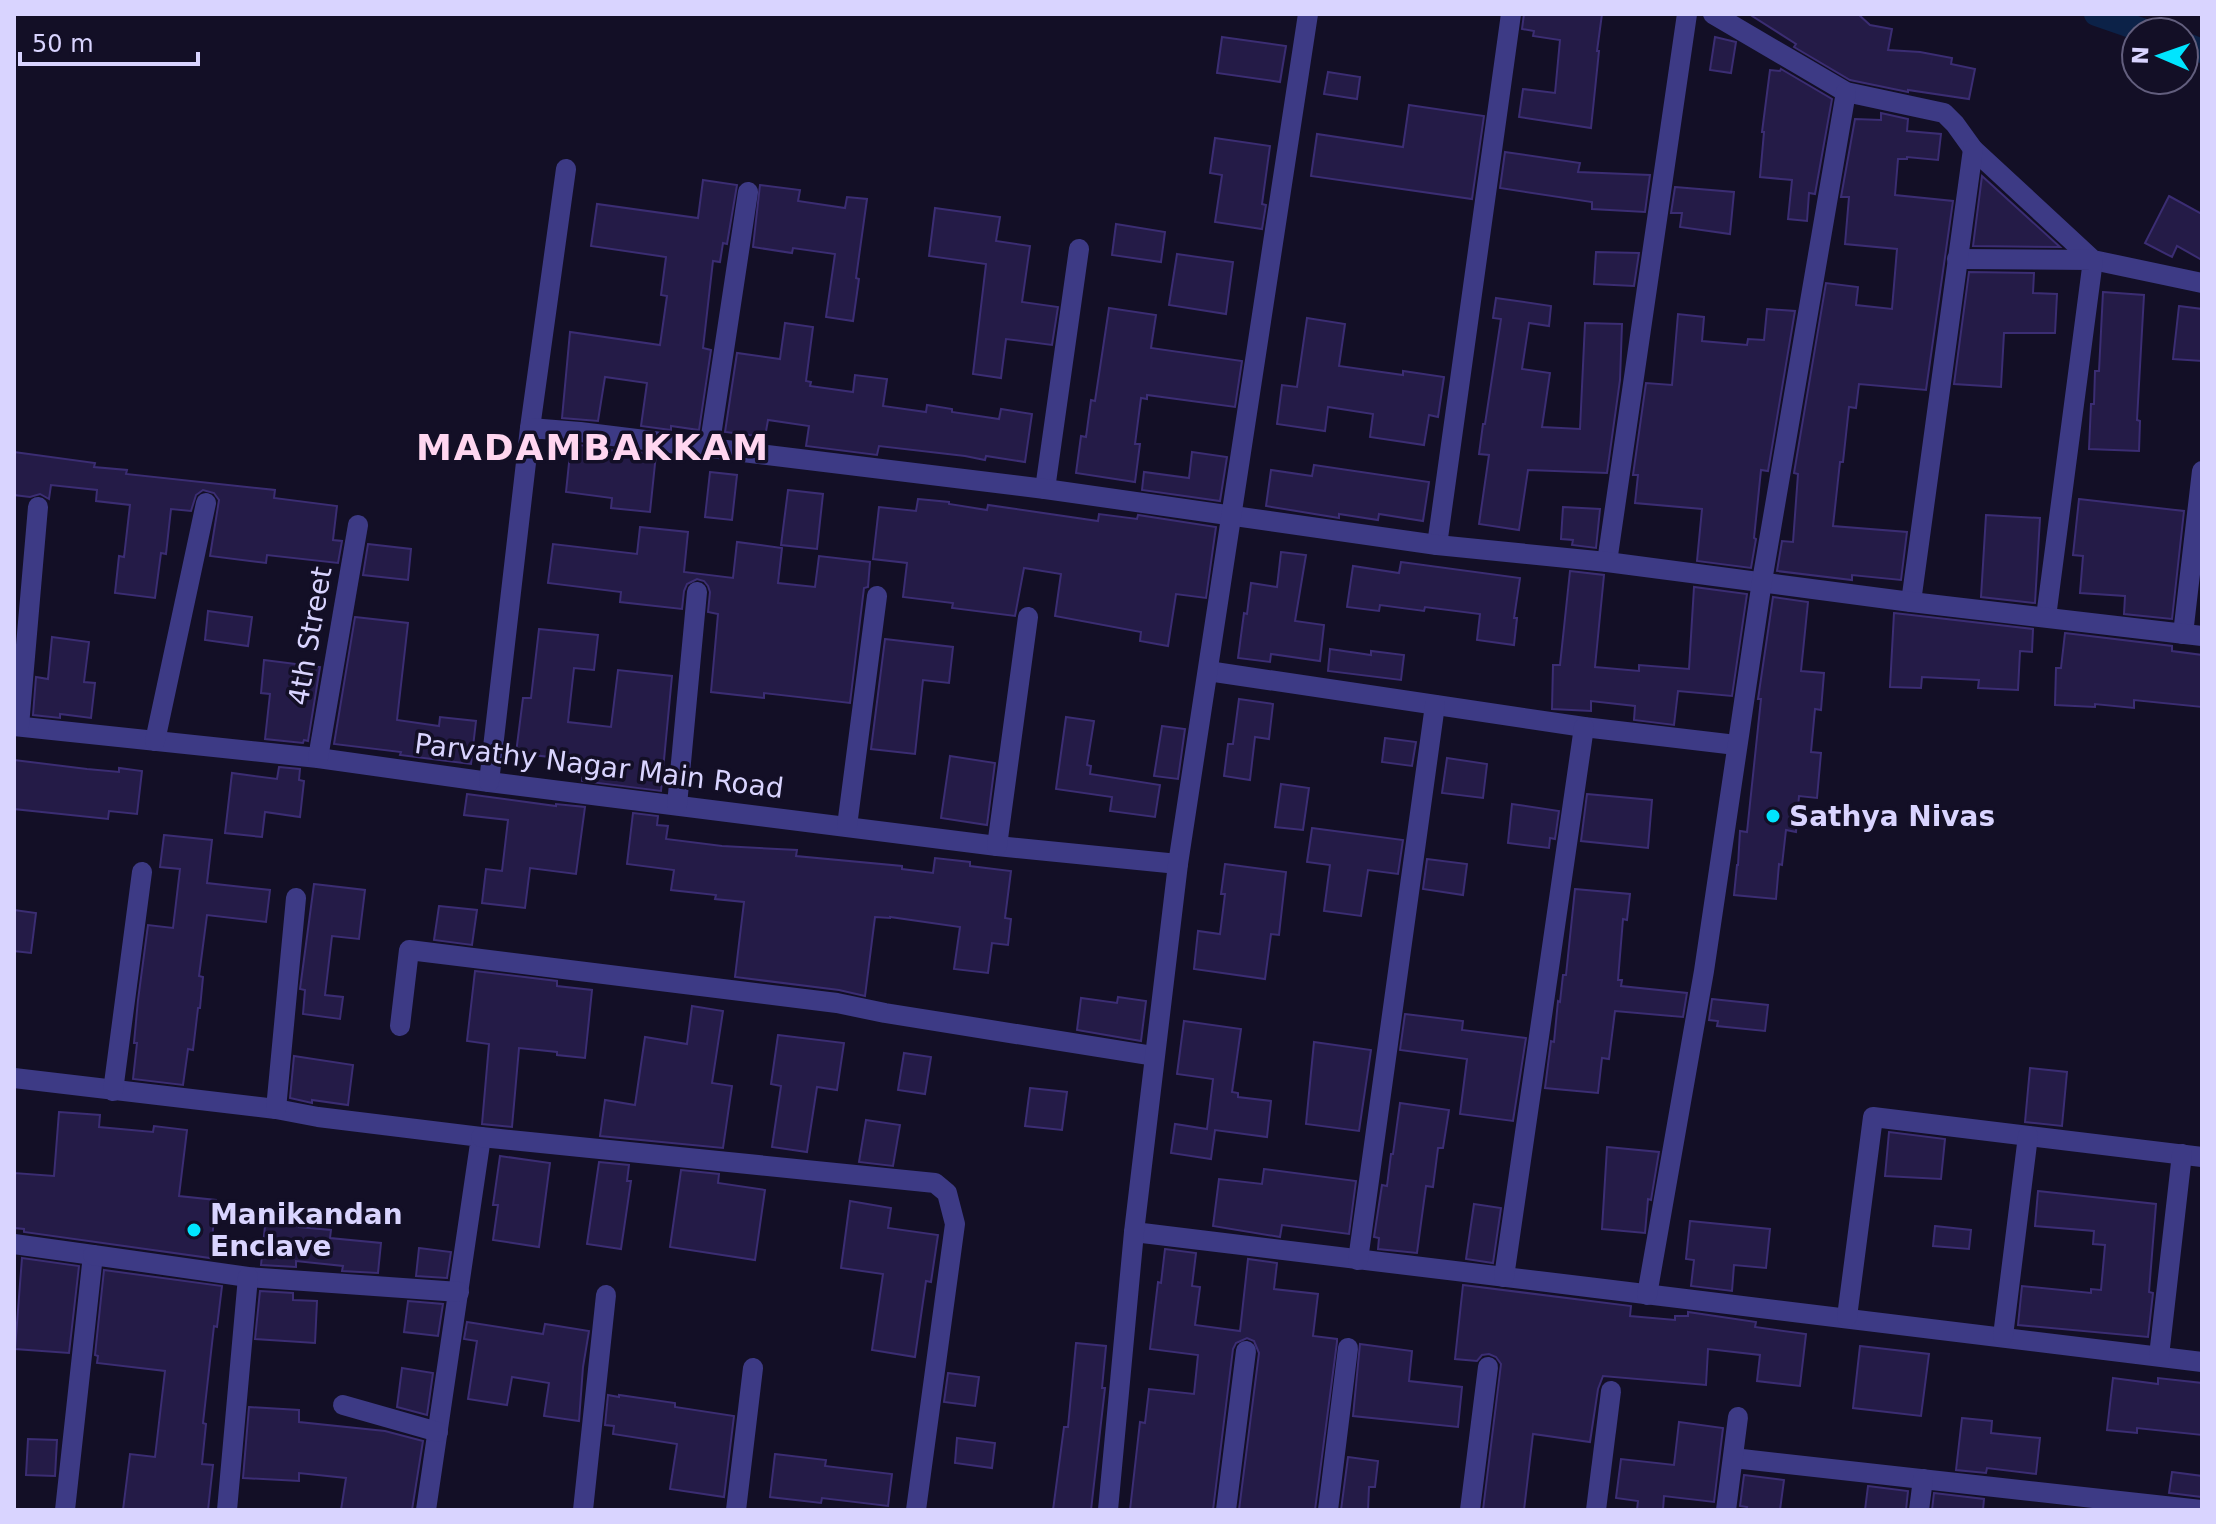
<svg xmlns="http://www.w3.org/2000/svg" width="2216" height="1524" font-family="'DejaVu Sans',sans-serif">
<rect width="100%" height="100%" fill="#130f26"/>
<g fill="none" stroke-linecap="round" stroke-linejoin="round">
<g stroke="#0c2248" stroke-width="24">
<path d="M2096,14L2148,32"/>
<path d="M2184,44L2202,51"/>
</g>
</g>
<g fill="#241b47" stroke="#3b2d73" stroke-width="2">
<path d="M1524,14H1602L1597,51H1599L1591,128L1519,117L1523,89L1555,93L1560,40L1533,36L1534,31L1522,29Z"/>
<path d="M1749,14H1858L1870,25L1892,29L1888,50L1920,52L1952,58L1951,64L1975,69L1969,99L1908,90V92L1850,80L1794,47L1796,44Z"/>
<path d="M1222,37L1286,46L1280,82L1217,73Z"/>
<path d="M1715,37L1736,42L1731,73L1710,70Z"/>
<path d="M1781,69L1832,99L1815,194L1809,193L1807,221L1788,219L1792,180L1760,177L1764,132H1762L1770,70L1780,71Z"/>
<path d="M1328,72L1360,77L1357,99L1324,94Z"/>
<path d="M1409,105L1484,116L1472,199L1311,176L1317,134L1403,147Z"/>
<path d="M1881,113L1908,119L1907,131L1941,134L1938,160L1907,157V159H1898L1895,195L1953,201L1926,390L1859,384L1856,408L1849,407L1843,462H1840L1833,526L1907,532L1901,580L1852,575V580L1777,571L1782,541L1793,542L1798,474L1794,473L1826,283L1858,287L1856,305L1892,309L1897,249L1845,244L1849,197H1841L1855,119L1881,120Z"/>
<path d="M1215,138L1270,146L1262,204L1266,205L1262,229L1215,222L1222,175L1210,173Z"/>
<path d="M1505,152L1580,163L1578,172L1650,175L1645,212L1592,209V202L1500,188Z"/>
<path d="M1982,176L2060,247L1973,246Z"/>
<path d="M703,180L737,185L727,244L723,243L720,262L713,261L703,348L711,350L699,430L671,426V430L641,426L647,383L605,377L598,421L562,418L570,332L660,345L667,296L661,295L666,257L591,246L597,204L698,218Z"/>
<path d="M760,185L800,190L798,201L845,208L847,197L867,199L856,278L859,279L853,321L826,317L835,254L793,248L792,253L753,247Z"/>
<path d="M1675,187L1734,192L1730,234L1680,227L1682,213H1671Z"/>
<path d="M2169,196L2202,214V260L2177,246L2172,257L2145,243Z"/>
<path d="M935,208L1000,217L996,241L1030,246L1022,302L1058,307L1052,345L1006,339L1001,378L973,374L986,264L929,256Z"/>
<path d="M1116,224L1165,232L1161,262L1112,255Z"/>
<path d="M1596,252L1639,253L1634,286L1594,284Z"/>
<path d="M1177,254L1233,262L1226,314L1169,305Z"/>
<path d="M1969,272L2034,273L2033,293L2057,294L2055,333H2004L2001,387L1954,384Z"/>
<path d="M2103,292L2144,295L2137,420L2140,421L2139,451L2089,449L2091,404H2094L2095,371H2099Z"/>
<path d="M1496,298L1551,306L1549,326L1529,323L1522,369L1550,373L1542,427L1580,429L1585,323L1622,324L1620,380L1607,473L1528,470L1519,530L1479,524L1489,455L1479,454L1483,424H1485L1501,319L1493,318Z"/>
<path d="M2179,306L2202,309V361L2173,359Z"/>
<path d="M1109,308L1156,315L1151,348L1242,361L1235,407L1147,395V399L1141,398L1135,444H1140L1135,482L1076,473L1081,436L1086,437L1091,400L1095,401Z"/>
<path d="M1767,309L1795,311L1768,471L1761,470L1754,538L1756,539L1751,568L1697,561L1702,509L1635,503L1638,475H1633L1646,383L1672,385L1678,314L1704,317L1702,341L1747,345L1748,339L1764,340Z"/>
<path d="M1307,318L1345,324L1339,366L1403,375V371L1444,377L1438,417L1429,415L1424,445L1370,437L1373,414L1328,407L1325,431L1277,424L1282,385L1297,387Z"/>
<path d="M785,323L813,327L806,381L811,382L810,386L853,392L855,375L887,379L883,406L926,412L927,405L952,409V412L999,419L1001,409L1032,414L1025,462L986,456L985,460L965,456L879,446L877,455L806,446L809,426L768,420L765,437L725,432L737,353L780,359Z"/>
<path d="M571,444L595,447L594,449L656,454L650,512L611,508L612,498L566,492Z"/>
<path d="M14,452L95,463L94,467L127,470L126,474L275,490L274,498L337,506L333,540L342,541L338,563L267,555L266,563L210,556L219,500L214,493L203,490L196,495L191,511L171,509L166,554L161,553L155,598L115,593L119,556L124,557L130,505L96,501L97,490L51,485L49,499L40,494L30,497L14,495Z"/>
<path d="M1192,452L1227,457L1220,501L1142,490L1144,472L1189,478Z"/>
<path d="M1314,465L1429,482L1423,521L1379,514L1378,520L1339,514V518L1266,506L1271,470L1312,476Z"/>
<path d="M710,472L737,475L732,520L705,517Z"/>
<path d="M788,490L823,494L817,549L781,545Z"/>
<path d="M918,499L949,502V504L987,510L988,505L1098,521L1099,514L1137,519L1138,515L1216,527L1206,598L1176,594L1168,646L1140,641L1141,632L1055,616L1061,574L1024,568L1015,616L952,608L953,603L903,597L907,563L873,559L879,507L916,511Z"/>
<path d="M2079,499L2184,511L2172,619L2124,614L2125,596L2080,593L2083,556L2073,555Z"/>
<path d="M1563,507L1600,509L1596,548L1572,545L1573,540L1561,539Z"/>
<path d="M1986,515L2040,518L2035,603L1981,597Z"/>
<path d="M640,527L688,532L684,572L733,578L737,542L782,548L778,583L815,587L819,556L870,562L868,587L864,588L850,703L764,693V698L711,692L718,614L708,612L710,592L708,586L704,581L697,579L687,584L684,591L682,609L620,602L621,592L548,583L553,544L637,554Z"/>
<path d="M368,544L411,549L408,580L363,575Z"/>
<path d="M1281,552L1306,555L1295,621L1324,625L1320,661L1271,654L1270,662L1238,658L1244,613L1247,614L1251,583L1277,587Z"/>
<path d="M1401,562L1520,578L1514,618H1517L1514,645L1477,640L1480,614L1425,607L1424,611L1380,605L1379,611L1347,607L1353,566L1399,573Z"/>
<path d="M1570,571L1604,575L1595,667L1639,671V665L1689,669L1694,587L1747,594L1732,696L1678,691L1674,725L1634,720L1635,706L1591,701V711L1552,709L1553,665H1560Z"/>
<path d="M1773,597L1808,602L1801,671L1824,673L1821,710L1815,709L1811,752L1821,753L1817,798L1799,796L1796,832L1786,830L1782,865L1779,864L1776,899L1734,895L1737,865H1738L1740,831L1747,832L1761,699H1758Z"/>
<path d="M208,611L252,617L248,646L205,640Z"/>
<path d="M1894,613L2033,629L2032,652L2020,651L2018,690L1978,688L1979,680L1922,677L1921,688L1890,687Z"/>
<path d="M355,617L408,623L397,720L439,726L440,717L476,721L471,764L400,755L401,752L334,744Z"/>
<path d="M539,629L598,635L594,670L574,668L568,722L611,727L618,670L672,676L661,791L582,781L584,761L516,753L523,698H531Z"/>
<path d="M2065,633L2172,646V651L2202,655V707L2134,700V708L2095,704V707L2055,705L2056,668H2061Z"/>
<path d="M52,637L89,642L84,682L95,683L91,718L60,714V718L33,715L36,677L48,679Z"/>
<path d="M885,639L953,647L949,683L923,680L915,754L871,749Z"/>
<path d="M1330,649L1371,655V651L1404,655L1401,680L1328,671Z"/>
<path d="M264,660L320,667L308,741L304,740L303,743L265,739L270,694L261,693Z"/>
<path d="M1239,699L1273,704L1269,739L1255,737L1250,780L1224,776L1228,744H1233Z"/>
<path d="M1066,717L1094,721L1087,765L1091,766L1090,774L1160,785L1155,817L1110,811L1112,797L1056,789Z"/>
<path d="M1162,726L1185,729L1178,779L1154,776Z"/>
<path d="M1385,738L1416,742L1412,766L1382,762Z"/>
<path d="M950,756L995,763L987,825L941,818Z"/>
<path d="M1447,758L1487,764L1483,798L1442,793Z"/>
<path d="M14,760L87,769L119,772V768L142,771L137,814L109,811L108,819L14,809Z"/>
<path d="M279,767L300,769L299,780L304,781L300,817L265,812L262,837L225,833L232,773L277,779Z"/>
<path d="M1281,784L1309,788L1303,830L1275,827Z"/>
<path d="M467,794L556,806V804L585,807L576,874L530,868L525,908L482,903L486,869L502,871L508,820L464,815Z"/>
<path d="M1587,794L1652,800L1648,848L1581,841Z"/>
<path d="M1512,804L1559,811L1555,839L1550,838L1549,848L1508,843Z"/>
<path d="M633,813L658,816L657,825L668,826L666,839L722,846L797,850L796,856L902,866V869L933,873L935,858L970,862V866L1011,871L1005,918L1011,919L1008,945L992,943L988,973L954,969L960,927L890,917V918L875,917L865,996L839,990L735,977L744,902L715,899L716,895L671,890L674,870L627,864Z"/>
<path d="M1312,828L1403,840L1398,874L1368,870L1361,916L1324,911L1330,865L1307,862Z"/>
<path d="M164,835L212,840L207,883L270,890L266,922L207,915L199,976L203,977L200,1008H198L193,1050L188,1049L183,1085L133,1079L137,1043H134L138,1000L148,925L173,928L180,869L160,867Z"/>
<path d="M1427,859L1467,864L1463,895L1423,889Z"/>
<path d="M1225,864L1286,872L1279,935L1271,934L1265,979L1194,969L1198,931L1220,934L1225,894H1221Z"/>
<path d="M314,884L365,890L359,939L332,936L325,995L343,997L340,1019L303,1014L305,990L300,989Z"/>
<path d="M1575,889L1630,894L1627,920L1623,919L1618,980H1622L1621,986L1687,993L1683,1017L1615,1011L1609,1059L1602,1058L1598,1093L1545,1088L1551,1041L1554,1042L1558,1001L1560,1002L1563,975H1566Z"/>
<path d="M439,906L477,910L472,945L434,940Z"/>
<path d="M14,910L36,913L31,953L14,951Z"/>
<path d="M475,971L557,981V986L592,990L585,1058L557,1055V1052L519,1048L512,1127L482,1124L489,1044L467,1041Z"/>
<path d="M1118,997L1146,1001L1141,1041L1077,1030L1081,998L1117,1003Z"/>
<path d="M1712,999L1768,1005L1765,1031L1717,1026L1718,1021L1709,1020Z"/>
<path d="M692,1006L723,1011L712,1083L732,1086L723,1148L600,1136L605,1100L635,1105L645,1037L687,1044Z"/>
<path d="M1405,1014L1463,1021L1462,1030L1526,1038L1513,1121L1460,1114L1467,1059L1400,1050Z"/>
<path d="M1184,1021L1241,1029L1232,1092L1238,1093V1097L1271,1101L1267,1137L1215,1130L1211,1159L1171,1153L1175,1124L1207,1129L1213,1079L1177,1074Z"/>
<path d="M778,1035L844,1043L837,1090L817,1087L807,1152L772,1147L781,1086L771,1084Z"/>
<path d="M1314,1042L1371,1050L1359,1131L1306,1124Z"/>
<path d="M904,1053L931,1057L925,1094L898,1090Z"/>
<path d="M294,1056L353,1065L348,1105L312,1100V1103L290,1098Z"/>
<path d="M2030,1068L2067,1072L2062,1126L2025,1122Z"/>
<path d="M1030,1088L1067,1092L1062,1130L1025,1126Z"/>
<path d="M1400,1103L1449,1110L1443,1148H1438L1433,1187L1426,1186L1417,1253L1378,1249L1379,1238L1374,1237L1382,1185L1387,1186L1391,1154H1393Z"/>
<path d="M59,1112L100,1115L99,1127L153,1132L154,1126L187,1130L179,1196L216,1200L210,1258L24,1232V1229L14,1228V1173L54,1176Z"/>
<path d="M866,1120L900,1125L893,1166L859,1162Z"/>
<path d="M1889,1132L1945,1139L1941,1179L1885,1176Z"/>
<path d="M1607,1147L1659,1152L1651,1200L1648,1199L1645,1233L1602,1229Z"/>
<path d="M500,1156L550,1163L539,1247L493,1240L498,1205H493Z"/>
<path d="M599,1162L629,1165L627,1181H631L621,1249L587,1244Z"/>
<path d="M1264,1169L1356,1181L1349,1234L1282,1225L1280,1237L1213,1226L1219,1179L1262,1184Z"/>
<path d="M681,1170L719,1174L718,1183L765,1190L755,1260L670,1247Z"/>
<path d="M2038,1191L2156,1204L2149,1292L2153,1293L2148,1337L2018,1325L2022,1286L2091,1293V1289L2101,1290L2105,1245L2093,1244L2094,1231L2035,1226Z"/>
<path d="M850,1201L891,1208L888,1228L938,1235L931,1282L926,1281L915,1357L872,1350L883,1274L841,1268Z"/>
<path d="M1474,1204L1501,1208L1493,1263L1466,1259Z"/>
<path d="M266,1216L300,1219L299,1227L331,1230L330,1238L381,1243L378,1273L342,1271L343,1266L296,1261V1267L261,1265Z"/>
<path d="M1690,1221L1770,1229L1766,1268L1734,1265L1732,1291L1691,1286L1694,1260L1686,1259Z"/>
<path d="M1935,1226L1971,1230L1969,1249L1933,1246Z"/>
<path d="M419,1248L451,1252L447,1278L416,1276Z"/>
<path d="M1165,1249L1196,1253L1192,1286L1200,1287L1195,1325L1240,1331L1248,1259L1277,1263L1274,1289L1318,1294L1313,1336L1337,1339V1342L1315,1510H1239L1259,1353L1254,1341L1247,1338L1236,1343L1233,1349L1213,1510H1130L1140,1422L1145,1423L1149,1389L1194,1394L1198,1355L1150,1349L1158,1282L1161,1283Z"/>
<path d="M22,1258L79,1266L69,1353L15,1349Z"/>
<path d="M104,1270L222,1286L217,1327L214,1326L203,1423L206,1424L202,1464L213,1465L208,1510H123L130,1454L155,1457L165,1371L97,1363L98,1356L95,1355Z"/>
<path d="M1463,1285L1631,1306L1630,1316L1675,1320V1316H1688V1312L1756,1322L1755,1327L1806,1334L1800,1386L1757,1381L1760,1355L1708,1349L1706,1385L1603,1376L1598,1389L1590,1442L1533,1434L1524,1510H1483L1501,1364L1496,1357L1489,1354L1482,1355L1477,1361L1455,1359Z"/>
<path d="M260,1291L293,1293V1300L317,1301L315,1343L255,1339Z"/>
<path d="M408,1301L443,1304L438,1336L404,1332Z"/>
<path d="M467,1322L543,1334L545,1324L589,1331L583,1367L579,1421L544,1416L549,1383L512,1377L507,1405L468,1399L477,1341L464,1339Z"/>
<path d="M1076,1343L1106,1346L1102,1388H1105L1091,1510H1053L1064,1427H1068Z"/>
<path d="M1360,1344L1412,1351L1409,1381L1462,1387L1458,1427L1353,1416Z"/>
<path d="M1860,1346L1929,1354L1921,1416L1853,1408Z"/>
<path d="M402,1368L433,1373L427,1415L397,1407Z"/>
<path d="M948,1373L979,1377L975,1406L944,1402Z"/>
<path d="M2113,1378L2158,1384V1378L2202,1383V1435L2137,1428V1433L2107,1430Z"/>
<path d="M608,1395L619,1397V1395L675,1403V1407L734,1416L724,1497L670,1489L677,1444L613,1434L614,1426L605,1425Z"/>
<path d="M249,1407L299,1410V1422L385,1431L423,1441L412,1510H341L346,1478L299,1473V1481L243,1478Z"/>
<path d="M1962,1418L1992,1421L1991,1433L2040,1438L2036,1474L1987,1468L1986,1473L1956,1470Z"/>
<path d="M1679,1422L1723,1428L1714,1502L1664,1496L1663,1510H1637L1638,1501L1616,1498L1621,1459L1674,1465Z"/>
<path d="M957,1438L995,1443L992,1468L955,1463Z"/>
<path d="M28,1439L57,1440L55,1476L26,1475Z"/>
<path d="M775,1454L826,1460L825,1466L892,1474L888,1506L822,1498L821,1503L770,1497Z"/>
<path d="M1348,1457L1378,1461L1375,1487H1369L1368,1510H1341Z"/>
<path d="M2172,1472L2202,1476V1497L2169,1493Z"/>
<path d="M1744,1475L1784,1480L1780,1510H1746L1747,1507L1740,1506Z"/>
<path d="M1868,1486L1908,1491L1906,1510H1865Z"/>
<path d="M1934,1493L1984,1499L1983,1510H1932Z"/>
</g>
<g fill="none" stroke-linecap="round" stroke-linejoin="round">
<g stroke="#3d3a85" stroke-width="20">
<path d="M1713,14L1846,92L1944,113L1955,124L1973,149L2093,260L2202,283"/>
<path d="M1957,259L2093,260L2046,617"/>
<path d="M530,428L566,169"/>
<path d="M709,449L748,192"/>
<path d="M1045,489L1079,249"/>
<path d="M1437,545L1511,14"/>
<path d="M1607,562L1687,14"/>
<path d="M1911,602L1973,149"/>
<path d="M2183,634L2202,471"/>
<path d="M1208,671L1584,727L1736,745"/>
<path d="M14,726L318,758L489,782L997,846L1178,864"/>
<path d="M19,726L38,507"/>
<path d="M155,741L206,503"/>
<path d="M318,758L358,525"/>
<path d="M489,782L530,428L580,432L1045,489L1437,545L1607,562L1911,602L2202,636"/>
<path d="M677,805L697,592"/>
<path d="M847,826L877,596"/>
<path d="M997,846L1028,617"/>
<path d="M400,1026L409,950L837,1003L885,1013L1154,1056"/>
<path d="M14,1078L276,1109L318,1117L481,1137L426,1510"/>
<path d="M113,1091L142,872"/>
<path d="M276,1109L296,898"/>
<path d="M481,1137L935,1183L947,1193L955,1224L916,1510"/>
<path d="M1134,1232C1490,1276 1846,1317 2202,1362"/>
<path d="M14,1244L93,1255L65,1510"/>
<path d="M93,1255L248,1277L459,1292"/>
<path d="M1358,1260L1435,705"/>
<path d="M1504,1277L1584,727"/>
<path d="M1647,1295L1704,971L1762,581L1846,92"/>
<path d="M1847,1317L1873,1117L2202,1157"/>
<path d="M2003,1336L2028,1136"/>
<path d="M2159,1356L2182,1154"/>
<path d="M343,1405L438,1432"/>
<path d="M1733,1458L2201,1510"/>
<path d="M227,1510L248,1277"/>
<path d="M583,1510L606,1295"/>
<path d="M736,1510L753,1368"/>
<path d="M1108,1510L1134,1232L1178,864L1308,14"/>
<path d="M1226,1510L1246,1351"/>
<path d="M1328,1510L1348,1348"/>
<path d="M1470,1510L1488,1367"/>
<path d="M1596,1510L1611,1391"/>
<path d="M1726,1510L1738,1417"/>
<path d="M1919,1510L1923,1479"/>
</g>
</g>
<g fill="#00e5ff" stroke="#130f26" stroke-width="3">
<circle cx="1773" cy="816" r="8"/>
<circle cx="194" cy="1230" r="8"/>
</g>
<g text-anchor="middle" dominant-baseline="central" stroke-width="7" stroke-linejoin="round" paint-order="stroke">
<g font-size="28" fill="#d9d4ff" stroke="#130f26">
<text transform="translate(310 636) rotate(-80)">4th Street</text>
<text transform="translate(599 766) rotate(7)">Parvathy Nagar Main Road</text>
</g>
<g font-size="28" font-weight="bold" fill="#d9d4ff" stroke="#130f26" text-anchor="start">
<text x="1789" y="816">Sathya Nivas</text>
<text x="210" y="1214">Manikandan<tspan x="210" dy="32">Enclave</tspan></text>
</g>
<g font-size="36" font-weight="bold" letter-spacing="2" fill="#ffd6f0" stroke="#130f26">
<text x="593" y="447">MADAMBAKKAM</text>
</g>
</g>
<rect width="2216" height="1524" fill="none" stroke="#d9d4ff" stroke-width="32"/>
<g transform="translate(2160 56) rotate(272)"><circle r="38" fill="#130f26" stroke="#625e7d" stroke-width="2"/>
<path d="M0-6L14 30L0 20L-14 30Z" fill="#00e5ff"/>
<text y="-12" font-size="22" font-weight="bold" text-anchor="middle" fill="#d9d4ff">N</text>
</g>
<path d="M20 52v12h178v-12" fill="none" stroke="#d9d4ff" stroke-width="4"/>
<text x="32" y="52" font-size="24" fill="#d9d4ff" stroke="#130f26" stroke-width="6" paint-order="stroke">50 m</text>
</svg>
